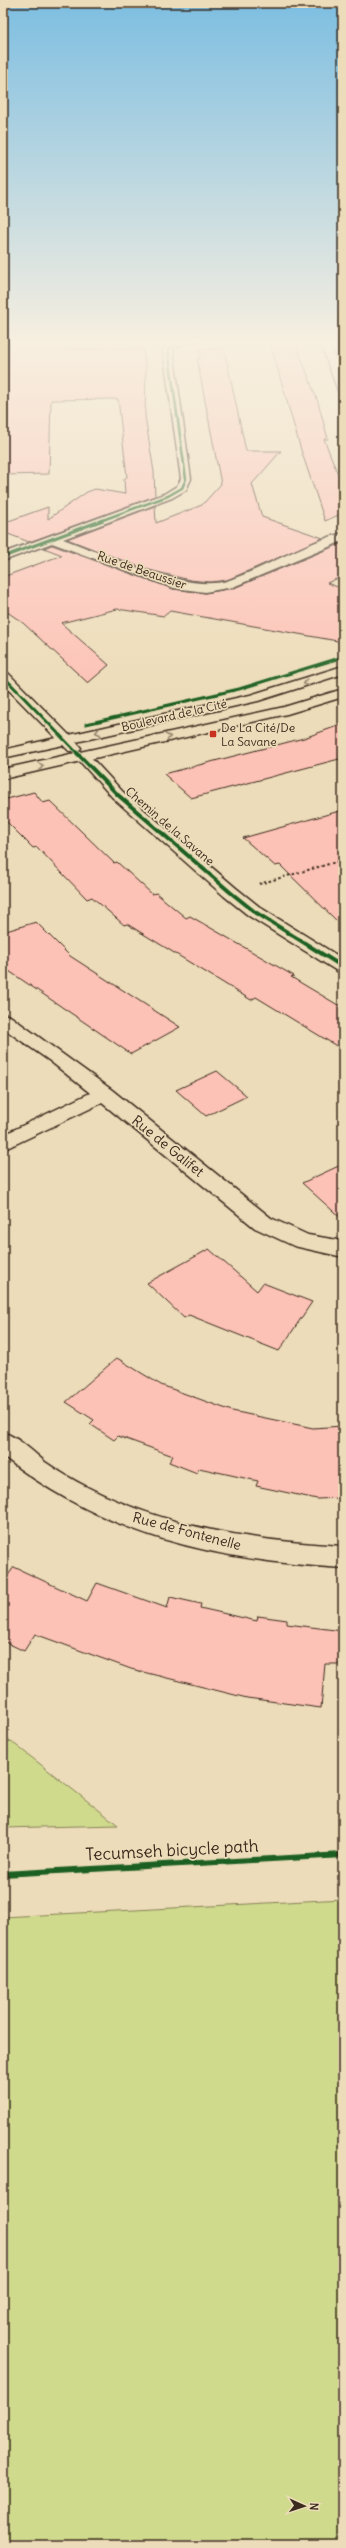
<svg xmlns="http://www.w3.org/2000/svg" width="346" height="2548" font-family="Delius,sans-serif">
<rect width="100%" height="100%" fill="#eddcb9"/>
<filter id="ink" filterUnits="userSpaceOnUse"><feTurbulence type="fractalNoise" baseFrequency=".025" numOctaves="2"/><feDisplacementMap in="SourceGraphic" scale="8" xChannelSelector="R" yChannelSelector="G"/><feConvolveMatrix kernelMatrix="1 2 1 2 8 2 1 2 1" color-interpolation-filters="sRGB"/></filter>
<g filter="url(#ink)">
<g fill="#cfda8d" stroke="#858256">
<path d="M3,1735L118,1825L3,1828Z"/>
<path d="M343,1899V2545H3V1917Z"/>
</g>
<g fill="#fdc2b6" stroke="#3b2a1e">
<path d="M269,339H294L318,402L328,439H324L343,487V513L325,521L301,450Z"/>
<path d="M65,340V349L143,348L146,370L145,416L154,472L155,496L29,542L3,532V523L48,507V519L87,492L95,489L125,494L124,479L127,477L118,399L51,400L49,474L3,475V341Z"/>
<path d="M224,348L246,451H281L252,484L262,517L323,538L241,574L227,580L210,582L190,580L145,569L67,539L155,506L156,523L202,505L221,484L197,359H200L198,349Z"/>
<path d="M340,544L343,545V576L327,583L343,589V642L170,611L164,616L117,609L61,623L109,665L88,683L23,623L3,609V577L62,555L44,548L52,545L173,589L205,593L234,588Z"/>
<path d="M343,724V758L191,798L164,774L304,738Z"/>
<path d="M34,792L43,803L50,801L114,863L117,862L152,894L156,893L186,918L190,916L294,976L291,977L343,1008V1050L256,997L251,1000L127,924L124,925L92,897L87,899L37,847L33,848L3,818V800Z"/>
<path d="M343,810V927L280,865L275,866L243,838Z"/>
<path d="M36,922L70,956L180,1027L131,1054L3,967V932Z"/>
<path d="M217,1071L247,1096L206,1116L176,1090Z"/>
<path d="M343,1164V1220L302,1183Z"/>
<path d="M209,1249L257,1291L263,1283L312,1302L279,1351L189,1315L184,1318L147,1283Z"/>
<path d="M117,1358L161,1385L232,1411L313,1428L343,1426V1498L317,1499L256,1486L258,1481L199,1468L197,1473L169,1462L173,1456L118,1436L114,1440L90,1424L94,1420L66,1402Z"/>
<path d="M14,1567L87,1601L97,1583L167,1608L170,1597L201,1604L200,1608L257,1621L258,1616L287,1620V1624L343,1631V1664H325L321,1708L247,1698L131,1669L35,1634L24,1651L3,1641V1582Z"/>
</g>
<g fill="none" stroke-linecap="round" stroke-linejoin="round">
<g stroke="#3b2a1e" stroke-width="3">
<g id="street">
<path d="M182,339H262L257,342C235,341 191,335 173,350L191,479L186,490L172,498L63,539C105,554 185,593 227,581C266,568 303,543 343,533V541L233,587L205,592L174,588L52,543L3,561V553L164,494L177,486L181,479L163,349L171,342Z"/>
<path d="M319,339H328L343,379V394L338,391Z"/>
<path d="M82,752L87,753L123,792L236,888L261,908L343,959V972L337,971L249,916L224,896L113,798L75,756Z"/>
<path d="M3,1014L10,1016L112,1090L271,1218L308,1235L343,1241V1257L294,1246L255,1228L102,1103L3,1150V1135L90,1093L50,1061L3,1028Z"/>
<path d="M3,1432C19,1438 32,1451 45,1462C58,1471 73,1480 87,1487C167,1528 254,1541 343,1546V1568C218,1561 102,1535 3,1456Z"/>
</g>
</g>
<g stroke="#3b2a1e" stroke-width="3">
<g id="secondary">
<path d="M343,666V674L258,701L76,742L81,748L79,751H69L63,745L3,758V750L56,738L3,684V672L8,673L69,735L250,695Z"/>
<path d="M343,689V697L287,714L3,779V769L284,707Z"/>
</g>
</g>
<path stroke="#3b2a1e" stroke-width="2" stroke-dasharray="2.5 2.5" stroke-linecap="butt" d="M259,884L343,860"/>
<use href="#street" fill="#eddcb9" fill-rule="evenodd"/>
<use href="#secondary" fill="#eddcb9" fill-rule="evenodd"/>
<g stroke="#eddcb9" stroke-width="3.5">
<g id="cycleway-far3">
<path d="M233,338L257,339"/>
<path d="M100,521L168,496L182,488L186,479L168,349L183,341L209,338"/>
</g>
</g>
<g stroke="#eddcb9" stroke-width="4.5">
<g id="cycleway-far2">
<path d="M3,557L103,520"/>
<path d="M3,676L78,754"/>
<path d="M86,724L239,689L343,657"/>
</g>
</g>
<g stroke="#eddcb9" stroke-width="6">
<path id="cycleway-far1" d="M77,753L118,795L230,892L255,912L343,967"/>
</g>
<g stroke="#eddcb9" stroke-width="8">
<path id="cycleway" d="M3,1874L343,1855"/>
</g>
<use href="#cycleway-far3" stroke="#1b5e20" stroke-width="2.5"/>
<use href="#cycleway-far2" stroke="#1b5e20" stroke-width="3"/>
<use href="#cycleway-far1" stroke="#1b5e20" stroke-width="4"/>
<use href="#cycleway" stroke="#1b5e20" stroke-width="6"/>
</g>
<defs><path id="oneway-chevron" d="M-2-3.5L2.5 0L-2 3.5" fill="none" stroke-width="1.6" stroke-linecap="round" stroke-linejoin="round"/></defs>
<g stroke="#94836c">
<use href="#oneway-chevron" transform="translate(306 683) rotate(162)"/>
<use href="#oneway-chevron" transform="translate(98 732) rotate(167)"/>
<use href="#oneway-chevron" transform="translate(168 737) rotate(-13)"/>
<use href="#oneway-chevron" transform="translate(41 766) rotate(-13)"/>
</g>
</g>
<linearGradient id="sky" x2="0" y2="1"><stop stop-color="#7dbee1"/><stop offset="0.49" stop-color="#f7efe0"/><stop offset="1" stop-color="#f7efe0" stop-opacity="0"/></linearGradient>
<rect width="346" height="696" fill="url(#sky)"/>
<rect fill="#c8321e" stroke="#eddcb9" stroke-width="1.5" x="209" y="730" width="8" height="8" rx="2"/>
<g text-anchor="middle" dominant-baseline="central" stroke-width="3.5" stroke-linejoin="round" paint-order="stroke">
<g font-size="12" fill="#3b2a1e" stroke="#eddcb9">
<text transform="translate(142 570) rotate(19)">Rue de Beaussier</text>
<text transform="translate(174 715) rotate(-13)">Boulevard de la Cité</text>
<text transform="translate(170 826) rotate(41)">Chemin de la Savane</text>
</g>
<g font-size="12" fill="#3b2a1e" stroke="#eddcb9" text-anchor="start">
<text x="221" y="727">De La Cité/De<tspan x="221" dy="14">La Savane</tspan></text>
</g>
<g font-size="14" fill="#3b2a1e" stroke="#eddcb9">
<text transform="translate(168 1146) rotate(39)">Rue de Galifet</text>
<text transform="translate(187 1531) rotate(15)">Rue de Fontenelle</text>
</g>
<g font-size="17" fill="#3b2a1e" stroke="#eddcb9">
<text transform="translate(172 1850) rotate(-3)">Tecumseh bicycle path</text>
</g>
</g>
<rect width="346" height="2548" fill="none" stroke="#eddcb9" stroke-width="16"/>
<rect x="8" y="8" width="330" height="2532" fill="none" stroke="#3b2a1e" stroke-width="1.5" filter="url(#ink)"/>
<g transform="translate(304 2506) rotate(93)" stroke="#eddcb9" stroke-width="3" paint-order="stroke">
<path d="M0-3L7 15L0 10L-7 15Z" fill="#3b2a1e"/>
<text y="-6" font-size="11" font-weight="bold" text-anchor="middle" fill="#3b2a1e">N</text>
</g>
</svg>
